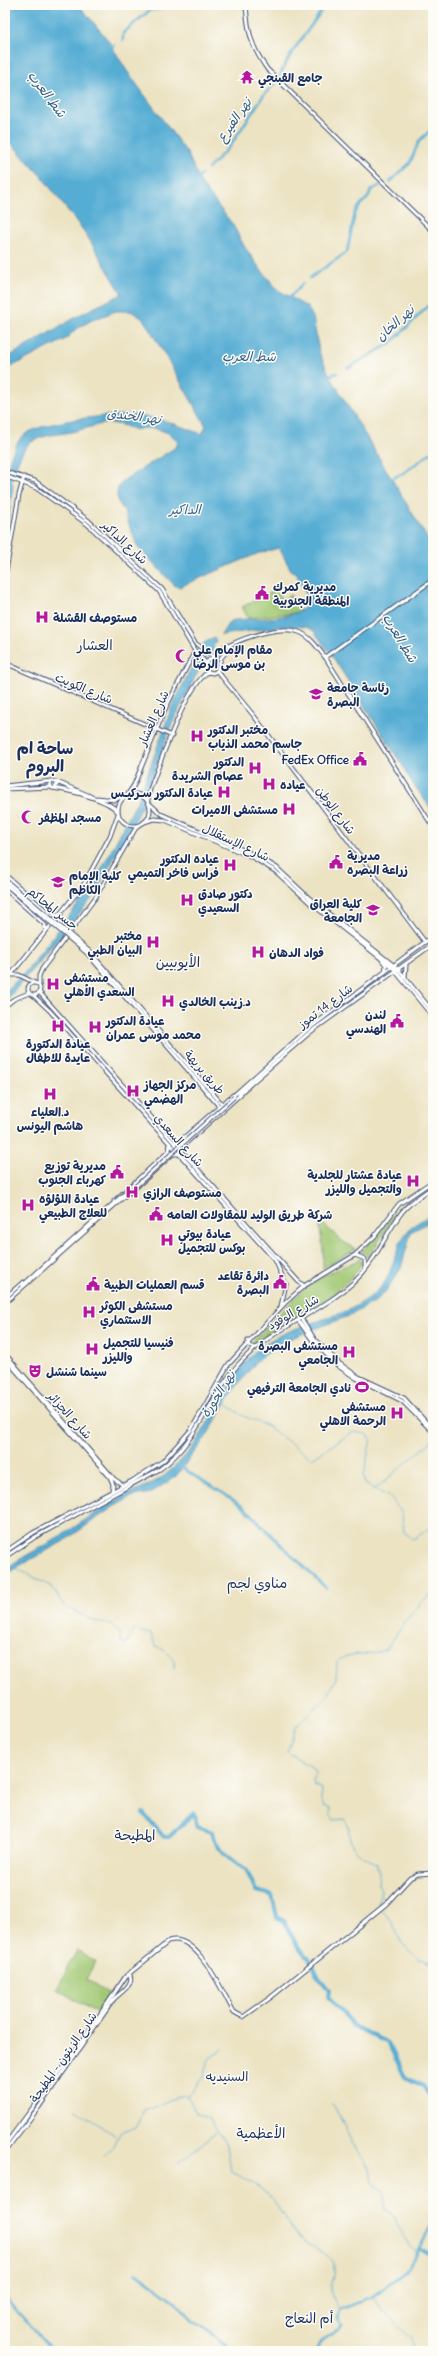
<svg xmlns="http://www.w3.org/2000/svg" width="438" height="2356" font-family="Delius,'Playpen Sans Arabic',sans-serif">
<rect width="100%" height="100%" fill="#fdfcf7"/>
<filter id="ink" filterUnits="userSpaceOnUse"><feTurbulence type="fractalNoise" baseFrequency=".025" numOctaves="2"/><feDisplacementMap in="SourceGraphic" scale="8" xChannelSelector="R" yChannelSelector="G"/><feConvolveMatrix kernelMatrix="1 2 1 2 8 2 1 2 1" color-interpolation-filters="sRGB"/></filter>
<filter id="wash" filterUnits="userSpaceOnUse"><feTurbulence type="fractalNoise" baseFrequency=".012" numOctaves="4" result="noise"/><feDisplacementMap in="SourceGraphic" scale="16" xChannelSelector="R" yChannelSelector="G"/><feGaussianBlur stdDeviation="0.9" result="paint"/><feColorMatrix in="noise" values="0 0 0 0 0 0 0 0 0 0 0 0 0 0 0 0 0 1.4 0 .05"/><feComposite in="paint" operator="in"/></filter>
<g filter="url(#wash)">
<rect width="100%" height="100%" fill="#ece3c3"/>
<g fill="#a2c974" stroke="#5e7c69">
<path d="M276,590L282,600L290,595L300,611L288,614L248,618L242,607Z"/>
<path d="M412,1197L396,1214L368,1258L366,1254L360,1252C380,1236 391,1212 412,1197Z"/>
<path d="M319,1222H321L342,1241L356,1249L323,1268V1249Z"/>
<path d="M360,1259L362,1262C339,1304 289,1314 254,1344L251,1343L304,1289L325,1275Z"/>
<path d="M77,1950L96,1962L86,1979L109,1994L96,2013L57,1989Z"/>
</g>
<g fill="#57add4" stroke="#396e99">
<path d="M5,5H79L108,40L127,71L187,153L202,185L233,225L244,246L261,270L278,290L307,307L313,317L319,352L330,376L429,541L433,553V812L405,772L406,771L332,656L313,630L306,627L285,626L221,635L230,621C251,616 301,624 309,600L295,571L292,572L279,548L259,553L179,587L175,586L137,546L123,509L118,502L117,495L118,488L124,480L176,447L178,442C171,430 148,425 136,430C105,417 100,426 71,432C57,435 42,434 30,443C20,451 15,470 11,481L13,485L5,543C5,511 0,466 20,439C34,420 118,413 140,416C161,418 182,427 202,434L206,426L151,331L143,319L131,311H116L90,321L75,330L66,339L5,370V359L83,313L122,294L86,234L42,177L5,137Z"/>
<path d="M214,637L216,641L213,646L214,650L207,657L194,679L171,726L139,812L93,897L5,1002V992L27,970L93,885L138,800L171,709L201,648L204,643Z"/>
<path d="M433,1214V1220L411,1232L401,1268L385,1292L376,1301L351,1315L284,1341L258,1360L235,1388L206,1437L176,1476L151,1493L133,1496L113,1507L64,1541L19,1566L5,1577V1570C21,1556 41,1549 59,1537C80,1524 100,1509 122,1497C139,1488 156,1484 170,1471C212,1437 221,1376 265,1344C301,1319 350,1321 381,1287C395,1271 394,1246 408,1231C414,1223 425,1219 433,1214Z"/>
</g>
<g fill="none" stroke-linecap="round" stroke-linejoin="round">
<g stroke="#57add4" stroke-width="1">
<path d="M226,1404L243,1416L266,1425L309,1457"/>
<path d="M312,1458L353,1432L367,1434L371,1439L364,1475L365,1484L390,1497L402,1513L404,1532L413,1539L433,1526"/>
<path d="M374,1490L433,1440"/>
<path d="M16,1568L52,1587L65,1607L97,1622L112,1625L120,1634L122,1643L126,1644L134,1630L151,1634L155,1645L165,1651"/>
<path d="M168,1653L174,1661V1669"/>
<path d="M339,1660C353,1650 371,1657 386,1649C398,1634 416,1602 433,1594"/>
<path d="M337,1662L336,1680L328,1695L295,1728L287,1752L313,1768L315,1773L313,1778L314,1785L322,1789L321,1800L324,1806L331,1809L330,1814L334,1820L344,1819C352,1829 347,1830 350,1840C353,1852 366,1858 376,1863L379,1873L378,1884L381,1890L378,1903L380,1908L392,1922L401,1942L418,1959L429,1962L433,1967"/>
<path d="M188,2097L204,2076L209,2059L223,2049"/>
<path d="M331,2103L335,2108L357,2151L367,2162L372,2180L376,2187L384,2192L385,2209L393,2215L403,2235L417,2253"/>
<path d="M74,2108L116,2136"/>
<path d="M103,2155L114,2146L120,2133L135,2127L144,2110L185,2095L190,2100L193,2110L197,2114L208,2118L223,2138L227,2145L231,2171C242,2178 258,2185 267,2194C281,2208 287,2227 302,2240C311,2247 330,2253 333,2264C339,2285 320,2285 340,2309"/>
<path d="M178,2164L216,2132"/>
<path d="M373,2296L382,2311L412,2339L414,2351"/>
</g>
<g stroke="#57add4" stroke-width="2.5">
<path d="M123,40V33L150,10L162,9L165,5"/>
<path d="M112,47L114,45"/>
<path d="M279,78C290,50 310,30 325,5"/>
<path d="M208,169L230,146L263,96L276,82"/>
<path d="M198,178L201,175"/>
<path d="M390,182L410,163L419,141L433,128"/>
<path d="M310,278L347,252L355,213L361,204L368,198L371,190L381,185"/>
<path d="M290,297L303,283"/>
<path d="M348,368L391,343L433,301"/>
<path d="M330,376L337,373"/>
<path d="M391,479L405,472L433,451"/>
<path d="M182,1467C209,1488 241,1498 263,1527"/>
<path d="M265,1529L327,1589"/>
<path d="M136,2272L175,2301L192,2319L209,2330L232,2351"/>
<path d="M5,2298L53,2351"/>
<path d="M316,2351C323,2331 335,2339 342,2324L338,2318L340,2309L373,2296L406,2272L433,2222"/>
</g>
<g stroke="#57add4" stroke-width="4">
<path d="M143,1813L164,1837H169L194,1813L197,1827L212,1832C213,1845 235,1865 246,1869L256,1891L272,1895L277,1917L284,1921L297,1946L309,1958L316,1974L329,1990L328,1998L342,2011L353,2026L388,2043L405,2077L423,2086L433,2101"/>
<path d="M419,2249L433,2256"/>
</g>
</g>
</g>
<g filter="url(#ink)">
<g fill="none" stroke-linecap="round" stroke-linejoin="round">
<g stroke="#3a4a6d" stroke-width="5">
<g id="secondary">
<path d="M246,5C248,33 251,46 267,69L433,231"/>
<path d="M5,472L35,481L89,521L162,589L195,643L214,657"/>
<path d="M5,476L36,488L87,524L159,591L195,651L206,663"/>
<path d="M5,577L19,495L24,477"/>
<path d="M227,645L230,647L221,658L217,671L213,673L208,672L206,663Z"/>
<path d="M230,645C246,637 281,625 299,632C310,636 318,648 325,657L433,827"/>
<path d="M325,657L433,580"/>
<path d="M5,663L172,736"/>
<path d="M217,671L254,716L425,942"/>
<path d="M128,794L134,785L165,709L195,651"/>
<path d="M148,800L150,789C161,761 185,688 208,672"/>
<path d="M5,875L51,915H61"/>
<path d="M5,889L45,925L46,931"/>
<path d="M89,951L222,1104"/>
<path d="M87,953L219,1106"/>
<path d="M382,960L386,965L385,972"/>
<path d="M405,977L406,965"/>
<path d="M39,992L298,1281L304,1286"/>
<path d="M34,996L50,1011L275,1260L286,1284L281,1306"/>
<path d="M239,1094L309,1033L433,944"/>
<path d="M233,1096L307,1030L433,936"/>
<path d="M174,1142L180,1141L233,1095"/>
<path d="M182,1151L184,1145L241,1094"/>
<path d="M130,1193L173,1154H179"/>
<path d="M114,1201L169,1151L170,1144"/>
<path d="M23,1285L115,1202"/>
<path d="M5,1298L23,1282"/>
<path d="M5,1303L117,1203"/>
<path d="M5,2145L78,2047L126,1976L169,1941C197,1932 223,1993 234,2012L243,2017L270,1998L386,1904L410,1878L418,1874L433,1873"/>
<path d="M5,2151L39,2107L114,1999C121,1992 136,1984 129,1973"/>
</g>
</g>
<g stroke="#3a4a6d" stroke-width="5">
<g id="primary">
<path d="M57,782L90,796"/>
<path d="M5,786L52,781"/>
<path d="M55,788L58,783L52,781L50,784L52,788C68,790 108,799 117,811"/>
<path d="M5,789L51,787"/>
<circle cx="134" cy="810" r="16"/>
<path d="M97,798L115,800L121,797"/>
<path d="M149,803L161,814L257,856L277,868L309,898L398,969L433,1012"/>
<path d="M144,822L154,819L165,820L252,857L275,871L308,901L392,967L433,1017"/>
<path d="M11,975H19L33,982"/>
<path d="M5,982L84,884L110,836L118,814"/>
<circle cx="34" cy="989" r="6"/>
<path d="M39,984V976L42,969L95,898L137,826"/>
<path d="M5,1006L14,999L29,993"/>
<path d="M355,1255L365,1259V1268"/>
<path d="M301,1318L315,1340L340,1364L357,1376L404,1398L433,1430"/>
<path d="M298,1320L314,1342L338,1366L356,1378L402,1401L433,1432"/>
<path d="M248,1341L249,1346L255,1348"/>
<path d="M5,1354L114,1479L123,1485"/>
<path d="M5,1358L110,1477L113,1484L112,1491"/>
<path d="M5,1552L33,1533L132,1481L163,1461L191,1430L228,1365L285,1303L304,1286L355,1255L374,1237L399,1204L433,1181"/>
<path d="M5,1557L35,1537L160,1469C196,1443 209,1399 237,1366C270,1328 318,1315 355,1281C376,1261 385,1234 402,1212C411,1201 422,1195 433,1187"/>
</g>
</g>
<use href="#secondary" stroke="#fff" stroke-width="3"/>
<use href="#primary" stroke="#fff" stroke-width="3"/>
<g stroke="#3a4a6d" stroke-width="5" stroke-linecap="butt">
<g id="secondary-bridge">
<path d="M5,880L89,951"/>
<path d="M5,884L87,953"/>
<path d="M115,1202L129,1190"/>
<path d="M117,1203L234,1097"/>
</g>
</g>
<use href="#secondary-bridge" stroke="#fff" stroke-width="3"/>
</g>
</g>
<defs>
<g id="temple-bare" transform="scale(1.08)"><path d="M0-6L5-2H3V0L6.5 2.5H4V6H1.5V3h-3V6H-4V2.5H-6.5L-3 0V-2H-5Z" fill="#b5179e" stroke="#fdfcf7" stroke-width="2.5" paint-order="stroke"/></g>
<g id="civic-bare" transform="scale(1.08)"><path d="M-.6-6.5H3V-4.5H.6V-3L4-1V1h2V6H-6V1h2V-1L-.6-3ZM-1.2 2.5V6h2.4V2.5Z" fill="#b5179e" stroke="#fdfcf7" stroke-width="2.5" paint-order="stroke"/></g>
<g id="hospital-bare" transform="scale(1.08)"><path d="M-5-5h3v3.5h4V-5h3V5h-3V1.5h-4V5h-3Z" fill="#b5179e" stroke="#fdfcf7" stroke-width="2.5" paint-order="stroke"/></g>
<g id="mosque-bare" transform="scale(1.08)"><path d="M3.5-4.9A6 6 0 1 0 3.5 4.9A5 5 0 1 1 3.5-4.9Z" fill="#b5179e" stroke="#fdfcf7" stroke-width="2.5" paint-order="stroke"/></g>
<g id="university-bare" transform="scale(1.08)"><path d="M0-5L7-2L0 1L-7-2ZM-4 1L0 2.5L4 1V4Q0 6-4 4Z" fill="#b5179e" stroke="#fdfcf7" stroke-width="2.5" paint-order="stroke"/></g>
<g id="theatre-bare" transform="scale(1.08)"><path d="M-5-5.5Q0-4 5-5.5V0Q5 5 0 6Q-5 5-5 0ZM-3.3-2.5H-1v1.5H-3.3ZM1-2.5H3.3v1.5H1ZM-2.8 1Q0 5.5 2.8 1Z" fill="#b5179e" stroke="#fdfcf7" stroke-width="2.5" paint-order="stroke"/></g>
<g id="stadium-bare" transform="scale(1.08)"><path d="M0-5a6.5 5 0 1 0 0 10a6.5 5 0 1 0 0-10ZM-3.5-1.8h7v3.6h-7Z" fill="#b5179e" stroke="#fdfcf7" stroke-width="2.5" paint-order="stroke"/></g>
</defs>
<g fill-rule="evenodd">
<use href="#temple-bare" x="247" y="77"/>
<use href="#civic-bare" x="262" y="593"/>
<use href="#hospital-bare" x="42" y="617"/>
<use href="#mosque-bare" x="182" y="656"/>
<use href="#university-bare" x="316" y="694"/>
<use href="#hospital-bare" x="197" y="736"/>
<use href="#civic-bare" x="360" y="759"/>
<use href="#hospital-bare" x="255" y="768"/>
<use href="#hospital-bare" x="269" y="784"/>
<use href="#hospital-bare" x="224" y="792"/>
<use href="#hospital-bare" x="289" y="809"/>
<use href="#mosque-bare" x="28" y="817"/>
<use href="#civic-bare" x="336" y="862"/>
<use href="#hospital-bare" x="230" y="865"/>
<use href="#university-bare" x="58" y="882"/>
<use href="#hospital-bare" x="187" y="900"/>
<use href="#university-bare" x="373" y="910"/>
<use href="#hospital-bare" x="153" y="942"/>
<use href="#hospital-bare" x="258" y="952"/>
<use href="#hospital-bare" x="53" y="984"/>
<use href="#hospital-bare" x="168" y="1001"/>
<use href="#civic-bare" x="397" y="1021"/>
<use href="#hospital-bare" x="58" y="1026"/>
<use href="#hospital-bare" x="95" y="1027"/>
<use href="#hospital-bare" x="133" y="1091"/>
<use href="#hospital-bare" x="50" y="1094"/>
<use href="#civic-bare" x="117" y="1172"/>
<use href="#hospital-bare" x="413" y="1181"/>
<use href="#hospital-bare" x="132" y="1192"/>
<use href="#hospital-bare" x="28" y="1205"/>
<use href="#civic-bare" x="156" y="1214"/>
<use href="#hospital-bare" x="167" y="1240"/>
<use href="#civic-bare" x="280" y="1282"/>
<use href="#civic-bare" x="93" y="1284"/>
<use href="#hospital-bare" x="89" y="1312"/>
<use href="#hospital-bare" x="92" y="1349"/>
<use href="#hospital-bare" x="349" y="1352"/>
<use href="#theatre-bare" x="35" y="1371"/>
<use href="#stadium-bare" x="362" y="1387"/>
<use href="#hospital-bare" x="397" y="1413"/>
</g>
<g text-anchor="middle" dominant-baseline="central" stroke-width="3" stroke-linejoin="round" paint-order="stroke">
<g font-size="12" font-weight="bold" fill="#1b2f5e" stroke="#fdfcf7" text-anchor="start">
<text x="258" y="77">جامع القبنجي</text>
<text x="273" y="586">مديرية كمرك<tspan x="273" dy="14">المنطقة الجنوبية</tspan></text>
<text x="53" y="617">مستوصف القشلة</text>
<text x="193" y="649">مقام الإمام علي<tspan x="193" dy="14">بن موسى الرضا</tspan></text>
<text x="327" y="687">رئاسة جامعة<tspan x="327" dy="14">البصرة</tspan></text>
<text x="208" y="729">مختبر الدكتور<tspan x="208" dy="14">جاسم محمد الذياب</tspan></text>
<text x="349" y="759" text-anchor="end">FedEx Office</text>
<text x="244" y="761" text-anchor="end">الدكتور<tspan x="244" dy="14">عصام الشريدة</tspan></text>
<text x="280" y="784">عياده</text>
<text x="213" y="792" text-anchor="end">عيادة الدكتور سـركيـس</text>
<text x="278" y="809" text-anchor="end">مستشفى الاميرات</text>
<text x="39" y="817">مسجد المظفر</text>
<text x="347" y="855">مديرية<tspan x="347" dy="14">زراعة البصره</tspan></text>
<text x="219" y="858" text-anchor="end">عياده الدكتور<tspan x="219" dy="14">فراس فاخر التميمي</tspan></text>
<text x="69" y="875">كلية الإمام<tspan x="69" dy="14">الكاظم</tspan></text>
<text x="198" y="893">دكتور صادق<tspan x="198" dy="14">السعيدي</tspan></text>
<text x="362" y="903" text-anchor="end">كلية العراق<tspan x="362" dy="14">الجامعة</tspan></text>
<text x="142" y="935" text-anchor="end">مختبر<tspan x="142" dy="14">البيان الطبي</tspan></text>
<text x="269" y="952">فواد الدهان</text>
<text x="64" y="977">مستشفى<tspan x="64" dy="14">السعدي الأهلي</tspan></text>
<text x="179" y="1001">د.زينب الخالدي</text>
<text x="386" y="1014" text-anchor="end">لندن<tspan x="386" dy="14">الهندسي</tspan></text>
<text x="106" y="1020">عيادة الدكتور<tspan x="106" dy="14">محمد موسى عمران</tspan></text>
<text x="58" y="1043" text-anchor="middle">عيادة الدكتورة<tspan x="58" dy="14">عايدة للاطفال</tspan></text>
<text x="144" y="1084">مركز الجهاز<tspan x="144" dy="14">الهضمي</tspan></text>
<text x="50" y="1111" text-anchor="middle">د.العلياء<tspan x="50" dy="14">هاشم اليونس</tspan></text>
<text x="106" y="1165" text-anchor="end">مديرية توزيع<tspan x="106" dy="14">كهرباء الجنوب</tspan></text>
<text x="402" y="1174" text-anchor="end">عيادة عشتار للجلدية<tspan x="402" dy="14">والتجميل والليزر</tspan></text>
<text x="143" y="1192">مستوصف الرازي</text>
<text x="39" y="1198">عيادة اللؤلؤه<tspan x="39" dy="14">للعلاج الطبيعي</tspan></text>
<text x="167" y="1214">شركة طريق الوليد للمقاولات العامه</text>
<text x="178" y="1233">عيادة بيوتي<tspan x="178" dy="14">بوكس للتجميل</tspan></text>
<text x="269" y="1275" text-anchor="end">دائرة تقاعد<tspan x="269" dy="14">البصرة</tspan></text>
<text x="104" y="1284">قسم العمليات الطبية</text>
<text x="100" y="1305">مستشفى الكوثر<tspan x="100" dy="14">الاستثماري</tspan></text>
<text x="103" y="1342">فنيسيا للتجميل<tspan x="103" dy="14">والليزر</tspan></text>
<text x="338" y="1345" text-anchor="end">مستشفى البصرة<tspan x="338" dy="14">الجامعي</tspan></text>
<text x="46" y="1371">سينما شنشل</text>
<text x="351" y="1387" text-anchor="end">نادي الجامعة الترفيهي</text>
<text x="386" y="1406" text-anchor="end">مستشفى<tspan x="386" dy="14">الرحمة الاهلي</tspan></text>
</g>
<g font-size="12" fill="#1b2f5e" stroke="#fdfcf7">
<text transform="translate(125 542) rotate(43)">شارع الداكير</text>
<text transform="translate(84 688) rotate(23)">شارع الكويت</text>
<text transform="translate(153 718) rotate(-66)">شارع العشار</text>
<text transform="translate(336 810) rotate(53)">شارع الوطن</text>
<text transform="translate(236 842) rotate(25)">شارع الإستقلال</text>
<text transform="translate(53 908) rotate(39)">جسر المحاكم</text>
<text transform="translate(325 1006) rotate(-37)">شارع 14 تموز</text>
<text transform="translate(205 1072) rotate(49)">طريق بريهة</text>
<text transform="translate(179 1140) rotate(48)">شارع السعدي</text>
<text transform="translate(293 1312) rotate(-30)">شارع الوفود</text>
<text transform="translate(70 1415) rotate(48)">شارع الجزائر</text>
<text transform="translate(63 2057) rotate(-55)">شارع الزيتون - المطيحة</text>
</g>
<g font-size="13" font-style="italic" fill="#305b87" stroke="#fdfcf7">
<text transform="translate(47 94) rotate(53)">شط العرب</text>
<text transform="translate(234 120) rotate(-55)">نهر الفيرع</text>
<text transform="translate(395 323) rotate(-42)">نهر الخان</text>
<text x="249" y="356">شط العرب</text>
<text transform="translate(134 416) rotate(7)">نهر الخندق</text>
<text x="185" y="509">الداكير</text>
<text transform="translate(400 638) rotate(59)">شط العرب</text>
<text transform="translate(218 1394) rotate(-57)">نهر الخورة</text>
</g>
<g font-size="13" fill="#1b2f5e" stroke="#fdfcf7">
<text x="227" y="2076">السنيديه</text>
</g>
<g font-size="14" fill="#1b2f5e" stroke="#fdfcf7">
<text x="95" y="645">العشار</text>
<text x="178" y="962">الأيوبيين</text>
<text x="257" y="1583">مناوي لجم</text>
<text x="135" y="1835">المطيحة</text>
<text x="261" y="2133">الأعظمية</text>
<text x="309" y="2318">أم النعاج</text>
</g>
<g font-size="16" font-weight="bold" fill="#1b2f5e" stroke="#fdfcf7">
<text x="45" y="748">ساحة ام<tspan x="45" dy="18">البروم</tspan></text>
</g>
</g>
<rect width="438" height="2356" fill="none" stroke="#fdfcf7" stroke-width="20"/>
</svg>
